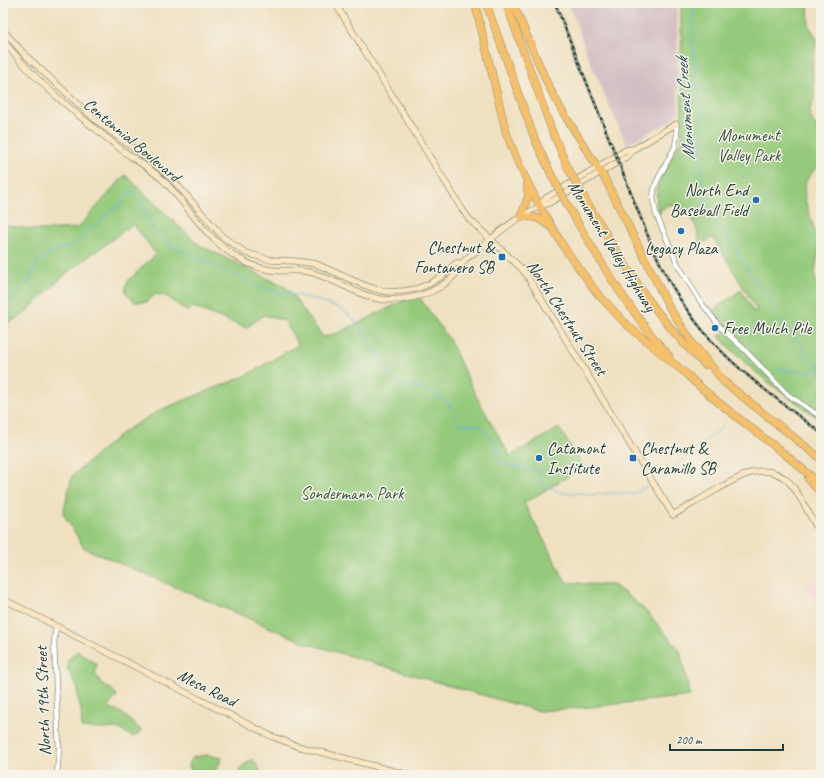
<svg xmlns="http://www.w3.org/2000/svg" width="824" height="778" font-family="Caveat,sans-serif">
<rect width="100%" height="100%" fill="#f7f3e8"/>
<filter id="ink" filterUnits="userSpaceOnUse"><feTurbulence type="fractalNoise" baseFrequency=".025" numOctaves="2"/><feDisplacementMap in="SourceGraphic" scale="8" xChannelSelector="R" yChannelSelector="G"/><feConvolveMatrix kernelMatrix="1 2 1 2 8 2 1 2 1" color-interpolation-filters="sRGB"/></filter>
<filter id="wash" filterUnits="userSpaceOnUse"><feTurbulence type="fractalNoise" baseFrequency=".012" numOctaves="4" result="noise"/><feDisplacementMap in="SourceGraphic" scale="16" xChannelSelector="R" yChannelSelector="G"/><feGaussianBlur stdDeviation="0.9" result="paint"/><feColorMatrix in="noise" values="0 0 0 0 0 0 0 0 0 0 0 0 0 0 0 0 0 1.4 0 .05"/><feComposite in="paint" operator="in"/></filter>
<g filter="url(#wash)">
<rect width="100%" height="100%" fill="#efe0c0"/>
<path fill="#f7d0cd" d="M821,575V614L804,585Z"/>
<path fill="#d2bec3" d="M569,3H677L678,112L672,120L627,145L588,57Z"/>
<g fill="#95ca7b" stroke="#5a8458">
<path d="M681,3H808L809,26L817,39L812,64L814,89V100L809,112L813,122L821,131C821,140 823,151 821,159C818,169 807,175 805,185C801,200 816,227 818,244C820,262 808,275 821,291V420C785,395 748,370 719,336L727,331L710,312L741,290L754,312L757,310L713,237L697,246L696,243L699,240C699,231 691,214 684,210L680,211L676,206L668,204V206L664,209L662,208L659,214C650,184 667,170 678,145L682,144Z"/>
<path d="M125,175L199,245L287,288L323,337L340,332L417,294L449,339L477,398L510,456L559,428L584,467L524,503L566,582L588,584L614,585L643,608L680,650L690,696L589,707L539,711L457,688L306,643L84,548L63,513L72,476L123,432L160,410L245,376L298,345L285,321L264,315L246,328L193,307L188,312L166,296L156,294L146,302H134L125,292L127,282L156,254L133,224L68,272L26,312L3,327V225L37,230L78,228Z"/>
<path d="M77,651L97,664L95,674L102,684L111,689L117,695L108,707L122,713L142,731L133,737L117,728L102,729L82,728L81,708L77,696L78,689L68,671V660Z"/>
<path d="M207,755L222,758L216,770L198,773L190,769L189,763L194,757Z"/>
<path d="M253,759L263,775H235L241,770L242,766Z"/>
</g>
<g fill="none" stroke-linecap="round" stroke-linejoin="round">
<g stroke="#6ab3e2" stroke-width="1">
<path d="M695,3L693,19V46L702,118L701,173L702,181L709,208L719,225L736,249L756,282L810,358L821,368"/>
<path d="M3,313L18,291L29,281L37,262L59,248L72,247L88,229L97,225L114,209L118,207L130,190L136,194L139,198L154,231L158,234L164,235L170,245L268,290L310,298L341,309L356,321L396,383L428,390L448,403L461,424L480,425L498,447L497,459L500,463L537,471L541,482L559,492L566,493H583L592,495L612,493L631,494L640,491L647,486"/>
<path d="M778,369L807,372L821,368"/>
<path d="M663,479L666,474L722,427"/>
</g>
</g>
</g>
<g filter="url(#ink)">
<g fill="none" stroke-linecap="round" stroke-linejoin="round">
<g stroke="#878e7a" stroke-width="6">
<g id="tertiary">
<path d="M676,124L677,134L675,147L657,181L654,190L653,199L656,214L678,265L700,301L720,327L743,348L787,394L821,417"/>
<path d="M56,626L54,643L59,749L57,775"/>
</g>
</g>
<g stroke="#878e7a" stroke-width="7">
<g id="secondary">
<path d="M335,3L462,209L469,219L522,269L526,274L673,515C688,507 703,497 718,489C740,476 767,459 790,483C801,496 812,520 821,535"/>
<path d="M3,30L24,54L74,100L97,121L161,169L172,179L223,237L246,253L271,260L295,261L316,264L361,284L375,289L389,292L403,291L416,289L429,284L442,276L456,263H462"/>
<path d="M3,40C34,81 81,118 122,150C135,160 150,168 163,180C187,204 205,238 235,256C244,262 255,267 266,269C281,273 297,268 313,273C356,287 371,310 422,295C435,291 450,282 458,271C460,268 461,265 463,262C467,257 474,253 479,249C500,231 522,212 549,203L628,156L634,149L676,124"/>
<path d="M540,205L546,198L626,150L634,149"/>
<path d="M3,599L271,736L297,746L409,775"/>
</g>
</g>
<g stroke="#878e7a" stroke-width="8">
<g id="motorway">
<path d="M475,3L506,132L519,165L539,205L565,249L597,293L627,325L690,377"/>
<path d="M486,3L535,140L552,176"/>
<path d="M506,3L552,131L568,168"/>
<path d="M513,3L548,85L562,111L605,179L669,307L694,345L726,384"/>
<path d="M527,186L528,197L521,216L537,218L550,226"/>
<path d="M585,199C622,260 652,315 705,365"/>
<path d="M569,208C600,261 628,310 669,356"/>
<path d="M687,375C729,415 779,446 821,485"/>
<path d="M723,381L821,459"/>
<path d="M808,479L821,493"/>
</g>
</g>
<use href="#tertiary" stroke="#fff" stroke-width="4.5"/>
<use href="#secondary" stroke="#fbe6c4" stroke-width="5.5"/>
<use href="#motorway" stroke="#f6c06b" stroke-width="7"/>
<g stroke="#1f3d34" stroke-width="2.5">
<path id="rail" d="M555,3L650,241C665,277 685,311 711,340C742,375 784,404 821,433"/>
</g>
<use href="#rail" stroke="#f7f3e8" stroke-width="1" stroke-dasharray="3" stroke-linecap="butt"/>
<g stroke="#878e7a" stroke-width="8" stroke-linecap="butt">
<g id="motorway-bridge">
<path d="M568,168L585,199"/>
<path d="M552,176L569,208"/>
</g>
</g>
<use href="#motorway-bridge" stroke="#f6c06b" stroke-width="7"/>
</g>
</g>
<g fill="#1f6fb2" stroke="#f7f3e8" stroke-width="1.5">
<circle cx="756" cy="200" r="4"/>
<circle cx="681" cy="231" r="4"/>
<rect x="498" y="253" width="8" height="8" rx="2"/>
<circle cx="715" cy="328" r="4"/>
<circle cx="539" cy="458" r="4"/>
<rect x="629" y="454" width="8" height="8" rx="2"/>
</g>
<g text-anchor="middle" dominant-baseline="central" stroke-width="3" stroke-linejoin="round" paint-order="stroke">
<g font-size="17" fill="#375942" stroke="#f7f3e8">
<text x="749" y="135">Monument<tspan x="749" dy="20">Valley Park</tspan></text>
<text x="352" y="493">Sondermann Park</text>
</g>
<g font-size="17" fill="#1f3d34" stroke="#f7f3e8">
<text transform="translate(132 140) rotate(40)">Centennial Boulevard</text>
<text transform="translate(612 246) rotate(58)">Monument Valley Highway</text>
<text transform="translate(567 318) rotate(57)">North Chestnut Street</text>
<text transform="translate(207 688) rotate(27)">Mesa Road</text>
<text transform="translate(43 701) rotate(-92)">North 19th Street</text>
</g>
<g font-size="17" fill="#1f3d34" stroke="#f7f3e8" text-anchor="start">
<text x="748" y="190" text-anchor="end">North End<tspan x="748" dy="20">Baseball Field</tspan></text>
<text x="494" y="247" text-anchor="end">Chestnut &amp;<tspan x="494" dy="20">Fontanero SB</tspan></text>
<text x="681" y="248" text-anchor="middle">Legacy Plaza</text>
<text x="723" y="328">Free Mulch Pile</text>
<text x="547" y="448">Catamont<tspan x="547" dy="20">Institute</tspan></text>
<text x="641" y="448">Chestnut &amp;<tspan x="641" dy="20">Caramillo SB</tspan></text>
</g>
<g font-size="18" font-style="italic" fill="#325a60" stroke="#f7f3e8">
<text transform="translate(685 109) rotate(-94)">Monument Creek</text>
</g>
</g>
<rect width="824" height="778" fill="none" stroke="#f7f3e8" stroke-width="16"/>
<path d="M670 744v6h113v-6" fill="none" stroke="#1f3d34" stroke-width="2"/>
<text x="676" y="744" font-size="12" fill="#1f3d34" stroke="#f7f3e8" stroke-width="3" paint-order="stroke">200 m</text>
</svg>
